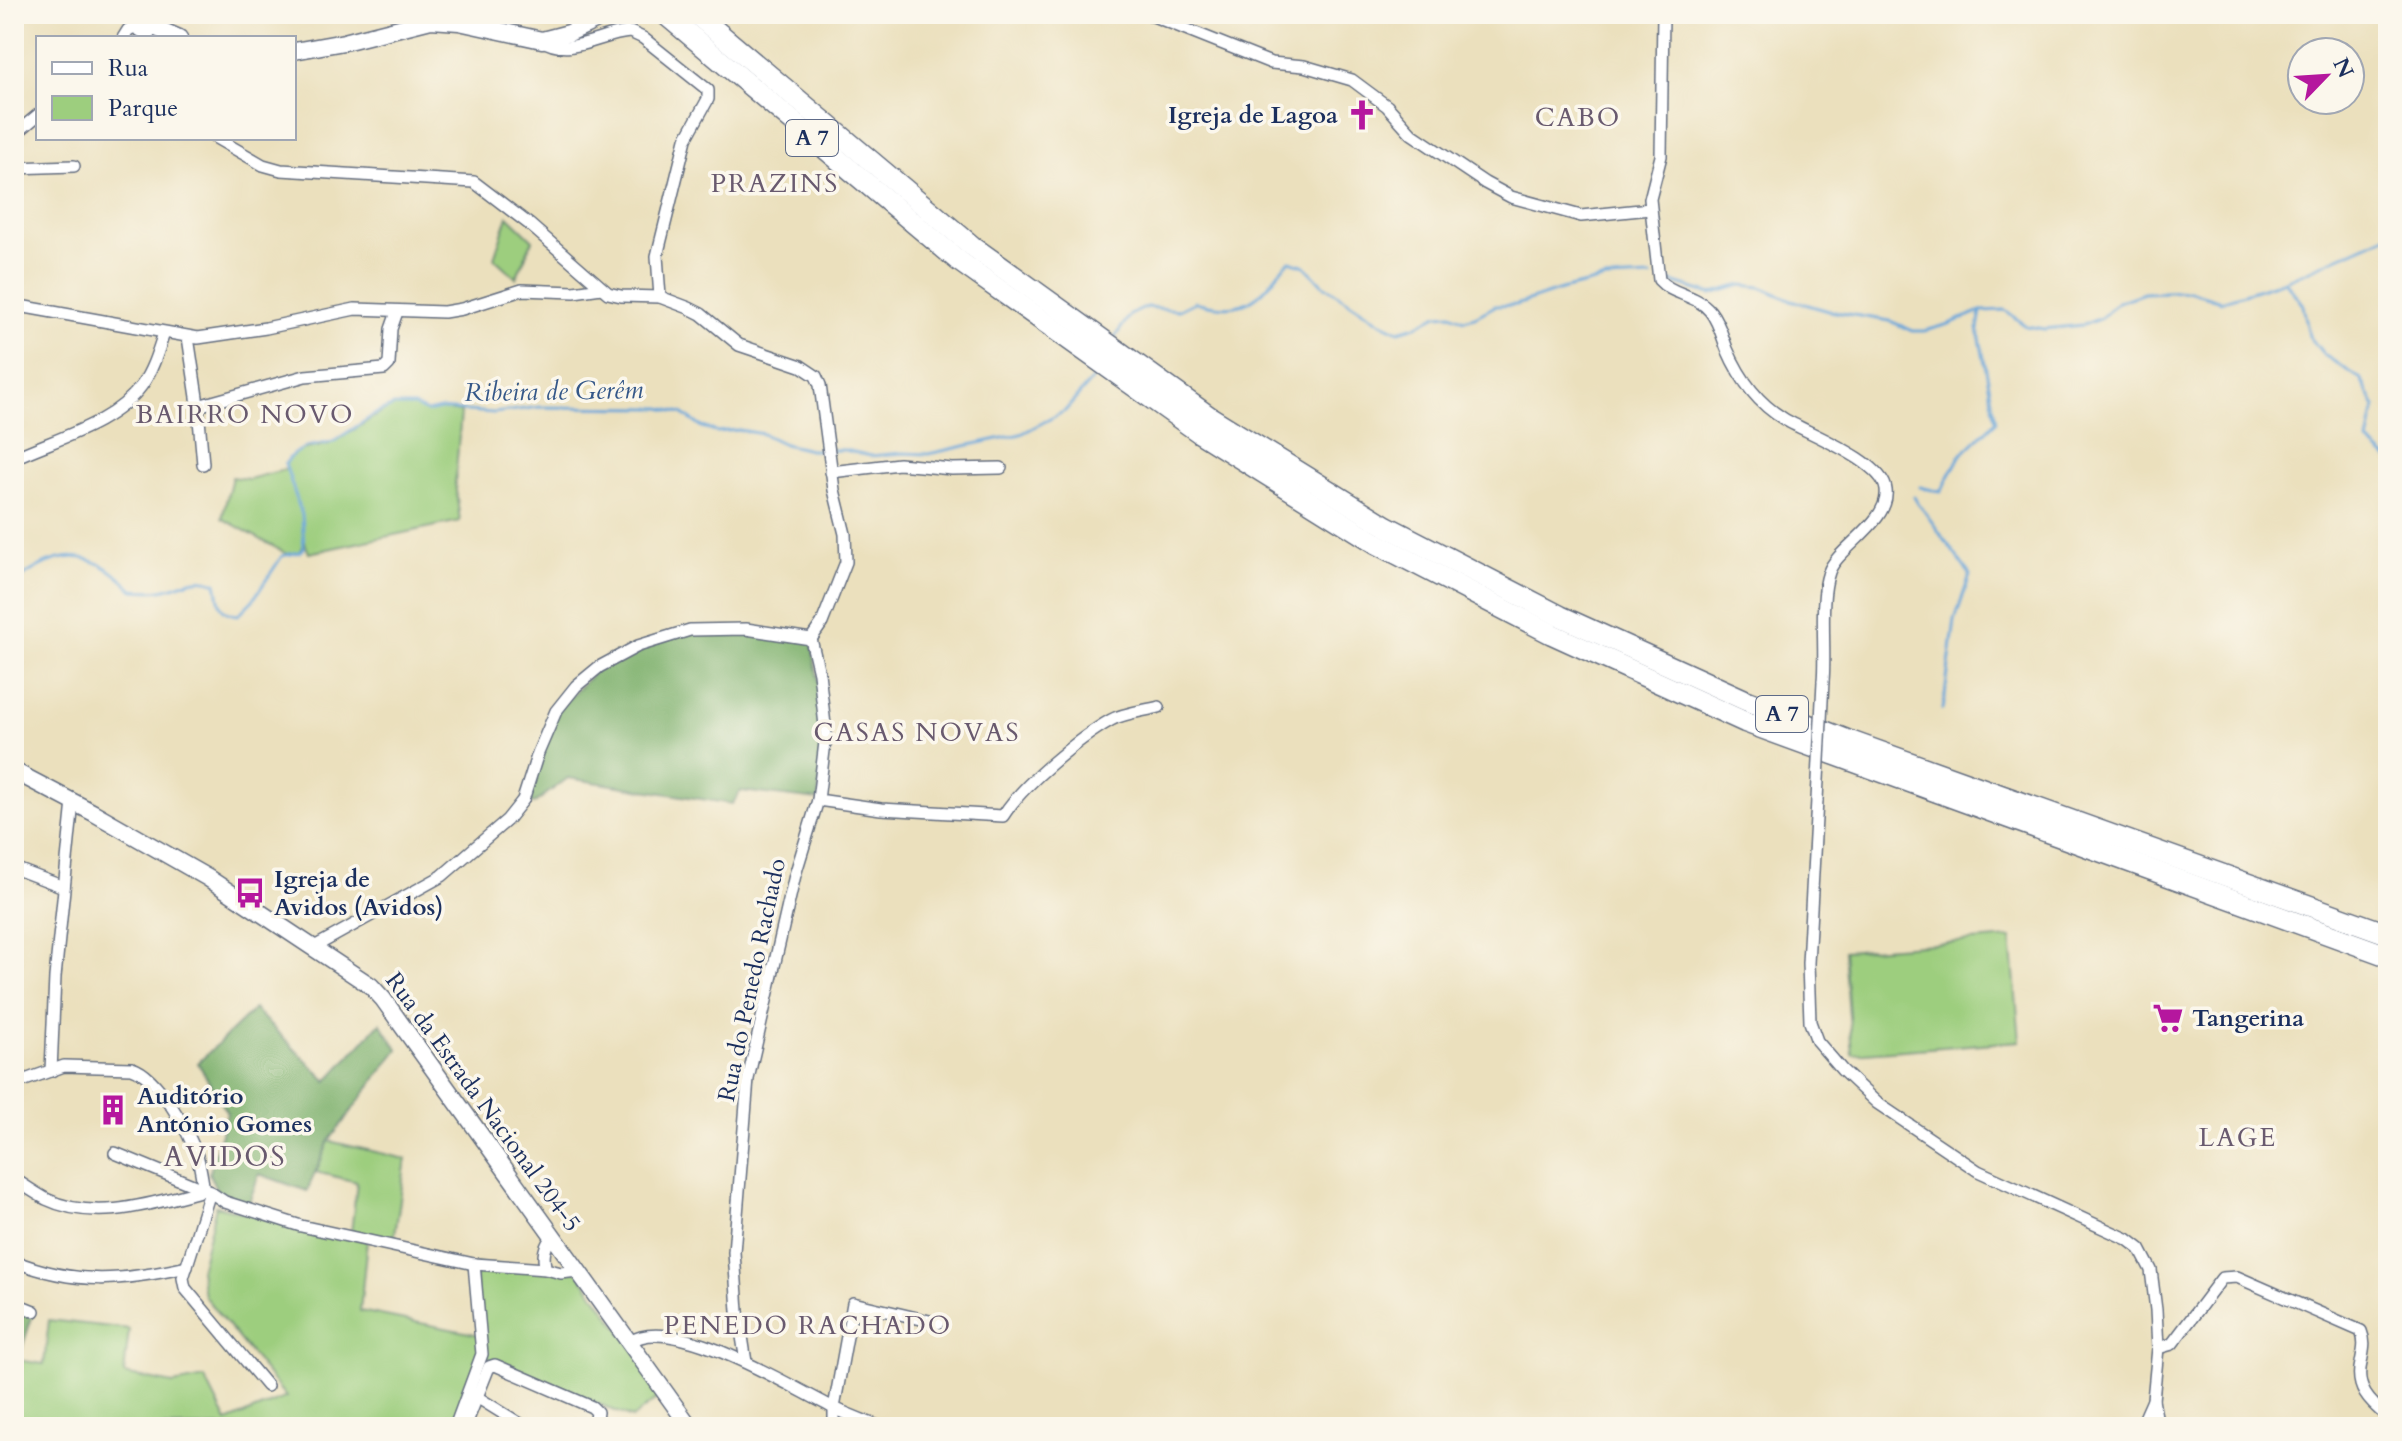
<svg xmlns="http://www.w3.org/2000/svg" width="2402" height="1441" font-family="Cardo,serif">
<rect width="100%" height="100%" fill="#fbf7ec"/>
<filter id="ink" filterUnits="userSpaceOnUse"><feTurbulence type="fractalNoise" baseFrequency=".0125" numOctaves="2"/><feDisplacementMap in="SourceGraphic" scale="16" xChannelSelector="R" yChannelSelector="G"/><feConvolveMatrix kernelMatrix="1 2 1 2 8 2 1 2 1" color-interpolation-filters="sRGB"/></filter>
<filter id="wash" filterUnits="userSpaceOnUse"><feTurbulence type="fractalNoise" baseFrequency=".006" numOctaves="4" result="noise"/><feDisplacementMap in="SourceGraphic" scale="32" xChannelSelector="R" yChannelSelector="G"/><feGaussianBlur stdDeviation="1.8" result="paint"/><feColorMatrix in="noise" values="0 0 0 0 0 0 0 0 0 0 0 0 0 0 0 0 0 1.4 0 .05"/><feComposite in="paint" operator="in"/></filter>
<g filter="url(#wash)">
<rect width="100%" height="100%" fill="#ebe0bd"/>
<g fill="#9dce7e" stroke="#5c7e6e" stroke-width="2">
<path d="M508,216L533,240L516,278L494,258Z"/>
<path d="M394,406H414L427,412L440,409L461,412L455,483L460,521L309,553L305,543L300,552L287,554L222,518L232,477L249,479L287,469L285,464C300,443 312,451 331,443C353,433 371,416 394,406Z"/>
<path d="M2011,938L2020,1041L1852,1054L1844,951Z"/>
<path d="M329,1141L406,1159L394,1241L351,1232L357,1182L316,1172Z"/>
<path d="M216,1206L367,1241L360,1311L480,1335L474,1264L577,1271L666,1392L632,1418L482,1355L455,1427H14V1373L18,1360L44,1364L49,1320L129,1329L124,1374L173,1384L205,1378L227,1422L286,1397L204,1296L200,1270Z"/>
</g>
<g fill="#7eb16d" stroke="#4c7066" stroke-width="2">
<path d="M690,630L811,639L825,717L818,800L741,791L732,804L568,778L533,804L523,800L556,711L599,667Z"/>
<path d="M254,1009L327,1081L380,1023L398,1049L329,1141L307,1191L259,1174L249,1203L217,1191L209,1173L227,1113L198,1063Z"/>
<path d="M14,1307L33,1314L14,1373Z"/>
</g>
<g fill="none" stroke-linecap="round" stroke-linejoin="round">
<g stroke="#66a5d9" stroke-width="3">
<path d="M1665,280L1711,294L1741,285L1761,287L1791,300L1829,311L1890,321L1913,331H1924L1949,324L1981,311L2005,310L2026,326L2044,329L2083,325L2101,318L2118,302L2144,293L2189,291L2221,301L2285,281L2388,235"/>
<path d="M2285,281L2303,305L2309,336L2324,355L2361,379L2375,407L2368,442L2388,459"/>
<path d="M1113,340L1130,315L1147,307L1179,310L1195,302C1222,309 1245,311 1265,289C1275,279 1279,269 1290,261L1305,266L1322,284L1380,322L1399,331L1416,326L1437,315L1451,314L1464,320L1475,317L1495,306L1516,305L1561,290L1606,279L1651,277"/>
<path d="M832,450H845L871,456L902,453L928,454L1021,434L1065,411L1091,381L1098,368"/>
<path d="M1920,487L1941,492L1960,456L1996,421L1978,328L1981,311"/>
<path d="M1914,497L1970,575L1955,620L1943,710"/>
<path d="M14,584C58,547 93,548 133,590C144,591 155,592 166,589C184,585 197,574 216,583C220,599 216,613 238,615L253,600L282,556L300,552L304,548L302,515L285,464L292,455L306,447L333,442L377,413L394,406H414L427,412L440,409L494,413L540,407L661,408L682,413L700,426L717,432L739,430L763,434L784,444L810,450H825"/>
</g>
</g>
</g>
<g filter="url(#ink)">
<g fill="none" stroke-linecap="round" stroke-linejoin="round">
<g stroke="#646d7f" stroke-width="14">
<g id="street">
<path d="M1148,14L1271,63L1304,66L1352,80L1387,106L1412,134L1485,183L1511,197L1581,216L1650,209"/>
<path d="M1663,14L1661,156L1650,199L1659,280C1672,295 1696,294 1710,311C1719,322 1722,336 1727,349C1739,377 1757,403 1784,419C1807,433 1883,461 1886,490C1890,522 1837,548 1829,572C1819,600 1826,650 1823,681"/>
<path d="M123,38L128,30L137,26"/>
<path d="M542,40C570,58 600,34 630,32L643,38L708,90V99L686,139L657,256L660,297"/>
<path d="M14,135L38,115"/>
<path d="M216,138L263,165L281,170L474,182L529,224L608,293L621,296L660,297L689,308L701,314L739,345L801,366L816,376L820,385L834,490L845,534L846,562L822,623L811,639"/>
<path d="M14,168L74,166"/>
<path d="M14,305L198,338L266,328L355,309L444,312L462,309L522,290L574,292L601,288"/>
<path d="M188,337L197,397L203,464"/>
<path d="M198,406L305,376L384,369L389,364L391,329L397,312"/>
<path d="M14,458C57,438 113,425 142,385C153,369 158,351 164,333"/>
<path d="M831,472L899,464L952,469L1001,468"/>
<path d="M811,639L819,673L826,734L818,800L881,809L1003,816C1021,786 1079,738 1111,720C1124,713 1144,711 1159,707"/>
<path d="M1817,800L1808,963L1810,1022L1817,1041L1842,1070L1877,1103L1978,1171L2127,1239L2140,1249L2151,1270L2156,1310L2158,1348L2153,1400L2141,1427"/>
<path d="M14,868L64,887"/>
<path d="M314,947L442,876L507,820L523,800L538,753L556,711L576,686L599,667L638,646L690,630L746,629L811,639"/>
<path d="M51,1071L55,977L73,802"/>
<path d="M14,1084L64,1066L132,1068C158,1076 190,1133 198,1159C201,1169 202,1180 204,1190"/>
<path d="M115,1153L210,1192L225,1202L301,1226L474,1264L546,1269"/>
<path d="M14,1179C25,1186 35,1193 46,1199C96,1223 153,1203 204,1190"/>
<path d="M210,1192L183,1278L185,1288L267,1386"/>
<path d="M553,1236C544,1246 542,1257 546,1269L561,1273L577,1271"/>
<path d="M14,1261C76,1286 124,1281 187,1267"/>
<path d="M14,1303L34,1311"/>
<path d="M630,1342C672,1312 792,1388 834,1408C849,1415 865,1421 880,1427"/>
<path d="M2158,1348L2172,1344L2222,1278L2237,1277L2361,1331C2366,1343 2363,1351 2361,1363C2355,1388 2369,1402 2388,1417"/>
<path d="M746,1362L738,1311L734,1252L748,1079L795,875L818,800"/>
<path d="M472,1394L525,1427"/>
<path d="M2153,1400L2158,1427"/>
<path d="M455,1427L482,1354L474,1264"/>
<path d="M465,1427L489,1367L495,1365L592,1407L597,1412L595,1427"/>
<path d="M834,1427V1408L853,1303L938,1323"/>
</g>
</g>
<g stroke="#646d7f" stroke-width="19">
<g id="secondary">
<path d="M143,14L137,19V26L147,32L155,24V19L150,14"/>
<path d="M154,27L179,38"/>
<path d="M294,51L344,42L431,20L459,22L542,40L569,33L610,14"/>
<path d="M14,771L94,813L208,878L371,986L383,999L690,1427"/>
</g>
</g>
<g stroke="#646d7f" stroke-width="23">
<g id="highway">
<path d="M665,14L959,261L1200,433L1376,543L1552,634L1745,722L2388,956"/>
<path d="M696,14L972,246L1210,417L1386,526L1560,616L1745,700L1847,740L2388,934"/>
</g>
</g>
<use href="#street" stroke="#fff" stroke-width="11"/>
<use href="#secondary" stroke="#fff" stroke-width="16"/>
<use href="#highway" stroke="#fff" stroke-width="20"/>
<g stroke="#646d7f" stroke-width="14" stroke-linecap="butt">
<path id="street-bridge" d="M1817,800L1823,681"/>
</g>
<use href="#street-bridge" stroke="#fff" stroke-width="11"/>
</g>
</g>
<defs>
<g id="church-bare" transform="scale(2.4)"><path d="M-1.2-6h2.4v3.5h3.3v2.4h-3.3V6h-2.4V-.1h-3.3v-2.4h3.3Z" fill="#b5179e" stroke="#fbf7ec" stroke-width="2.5" paint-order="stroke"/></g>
<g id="bus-bare" transform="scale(2.4)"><path d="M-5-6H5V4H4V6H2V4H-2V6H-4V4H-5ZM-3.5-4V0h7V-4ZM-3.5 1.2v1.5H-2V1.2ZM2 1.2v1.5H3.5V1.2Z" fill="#b5179e" stroke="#fbf7ec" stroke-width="2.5" paint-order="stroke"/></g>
<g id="supermarket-bare" transform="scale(2.4)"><path d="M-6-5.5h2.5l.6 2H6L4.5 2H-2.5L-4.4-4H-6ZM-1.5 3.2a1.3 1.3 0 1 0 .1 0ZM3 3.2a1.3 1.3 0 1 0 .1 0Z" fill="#b5179e" stroke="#fbf7ec" stroke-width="2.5" paint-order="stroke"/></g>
<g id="building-bare" transform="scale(2.4)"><path d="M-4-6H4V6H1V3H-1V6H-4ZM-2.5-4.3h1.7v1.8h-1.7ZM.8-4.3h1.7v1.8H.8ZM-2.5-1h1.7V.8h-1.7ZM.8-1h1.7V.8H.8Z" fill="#b5179e" stroke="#fbf7ec" stroke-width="2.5" paint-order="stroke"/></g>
</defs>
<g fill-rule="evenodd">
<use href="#church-bare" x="1362" y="115"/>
<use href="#bus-bare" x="250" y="893"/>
<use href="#supermarket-bare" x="2168" y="1018"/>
<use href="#building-bare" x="113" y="1110"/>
</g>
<g text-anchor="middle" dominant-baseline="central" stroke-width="7" stroke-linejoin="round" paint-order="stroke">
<g fill="#fbf7ec" stroke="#5e6b89" stroke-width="2">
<rect x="786" y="120" width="52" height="36" rx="6"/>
<rect x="1756" y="696" width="52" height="36" rx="6"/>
</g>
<g font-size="22" font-weight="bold" fill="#1b2f5e">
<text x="812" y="138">A 7</text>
<text x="1782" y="714">A 7</text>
</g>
<g font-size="24" font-weight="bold" fill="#1b2f5e" stroke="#fbf7ec" text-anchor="start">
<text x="1338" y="115" text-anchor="end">Igreja de Lagoa</text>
<text x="274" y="879">Igreja de<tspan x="274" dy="28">Avidos (Avidos)</tspan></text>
<text x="2192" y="1018">Tangerina</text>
<text x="137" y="1096">Auditório<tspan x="137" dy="28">António Gomes</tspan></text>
</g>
<g font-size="24" fill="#1b2f5e" stroke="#fbf7ec">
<text transform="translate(752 980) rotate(-78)">Rua do Penedo Rachado</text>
<text transform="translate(483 1102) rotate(54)">Rua da Estrada Nacional 204-5</text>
</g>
<g font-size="26" letter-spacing="2" fill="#695a6f" stroke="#fbf7ec">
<text x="1578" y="117">CABO</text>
<text x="775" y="183">PRAZINS</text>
<text x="245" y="414">BAIRRO NOVO</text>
<text x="917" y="732">CASAS NOVAS</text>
<text x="2238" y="1137">LAGE</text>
<text x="808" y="1325">PENEDO RACHADO</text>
</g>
<g font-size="26" font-style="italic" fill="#355889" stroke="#fbf7ec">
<text transform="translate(554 391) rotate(-1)">Ribeira de Gerêm</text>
</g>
<g font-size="28" letter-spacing="2" fill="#695a6f" stroke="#fbf7ec">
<text x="225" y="1157">AVIDOS</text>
</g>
</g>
<rect width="2402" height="1441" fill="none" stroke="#fbf7ec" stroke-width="48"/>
<rect x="36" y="36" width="260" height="104" fill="#fbf7ec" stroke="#a1a7b3" stroke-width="2"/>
<rect x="52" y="62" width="40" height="12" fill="#ffffff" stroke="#a1a7b3" stroke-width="2"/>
<text x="108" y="76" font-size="24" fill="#1b2f5e">Rua</text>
<rect x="52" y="96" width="40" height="24" fill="#9dce7e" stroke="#a1a7b3" stroke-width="2"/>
<text x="108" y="116" font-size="24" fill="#1b2f5e">Parque</text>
<g transform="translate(2326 76) rotate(65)"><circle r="38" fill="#fbf7ec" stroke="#a1a7b3" stroke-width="2"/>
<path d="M0-6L14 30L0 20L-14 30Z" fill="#b5179e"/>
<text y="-12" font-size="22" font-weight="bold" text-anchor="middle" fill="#1b2f5e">N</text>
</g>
</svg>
